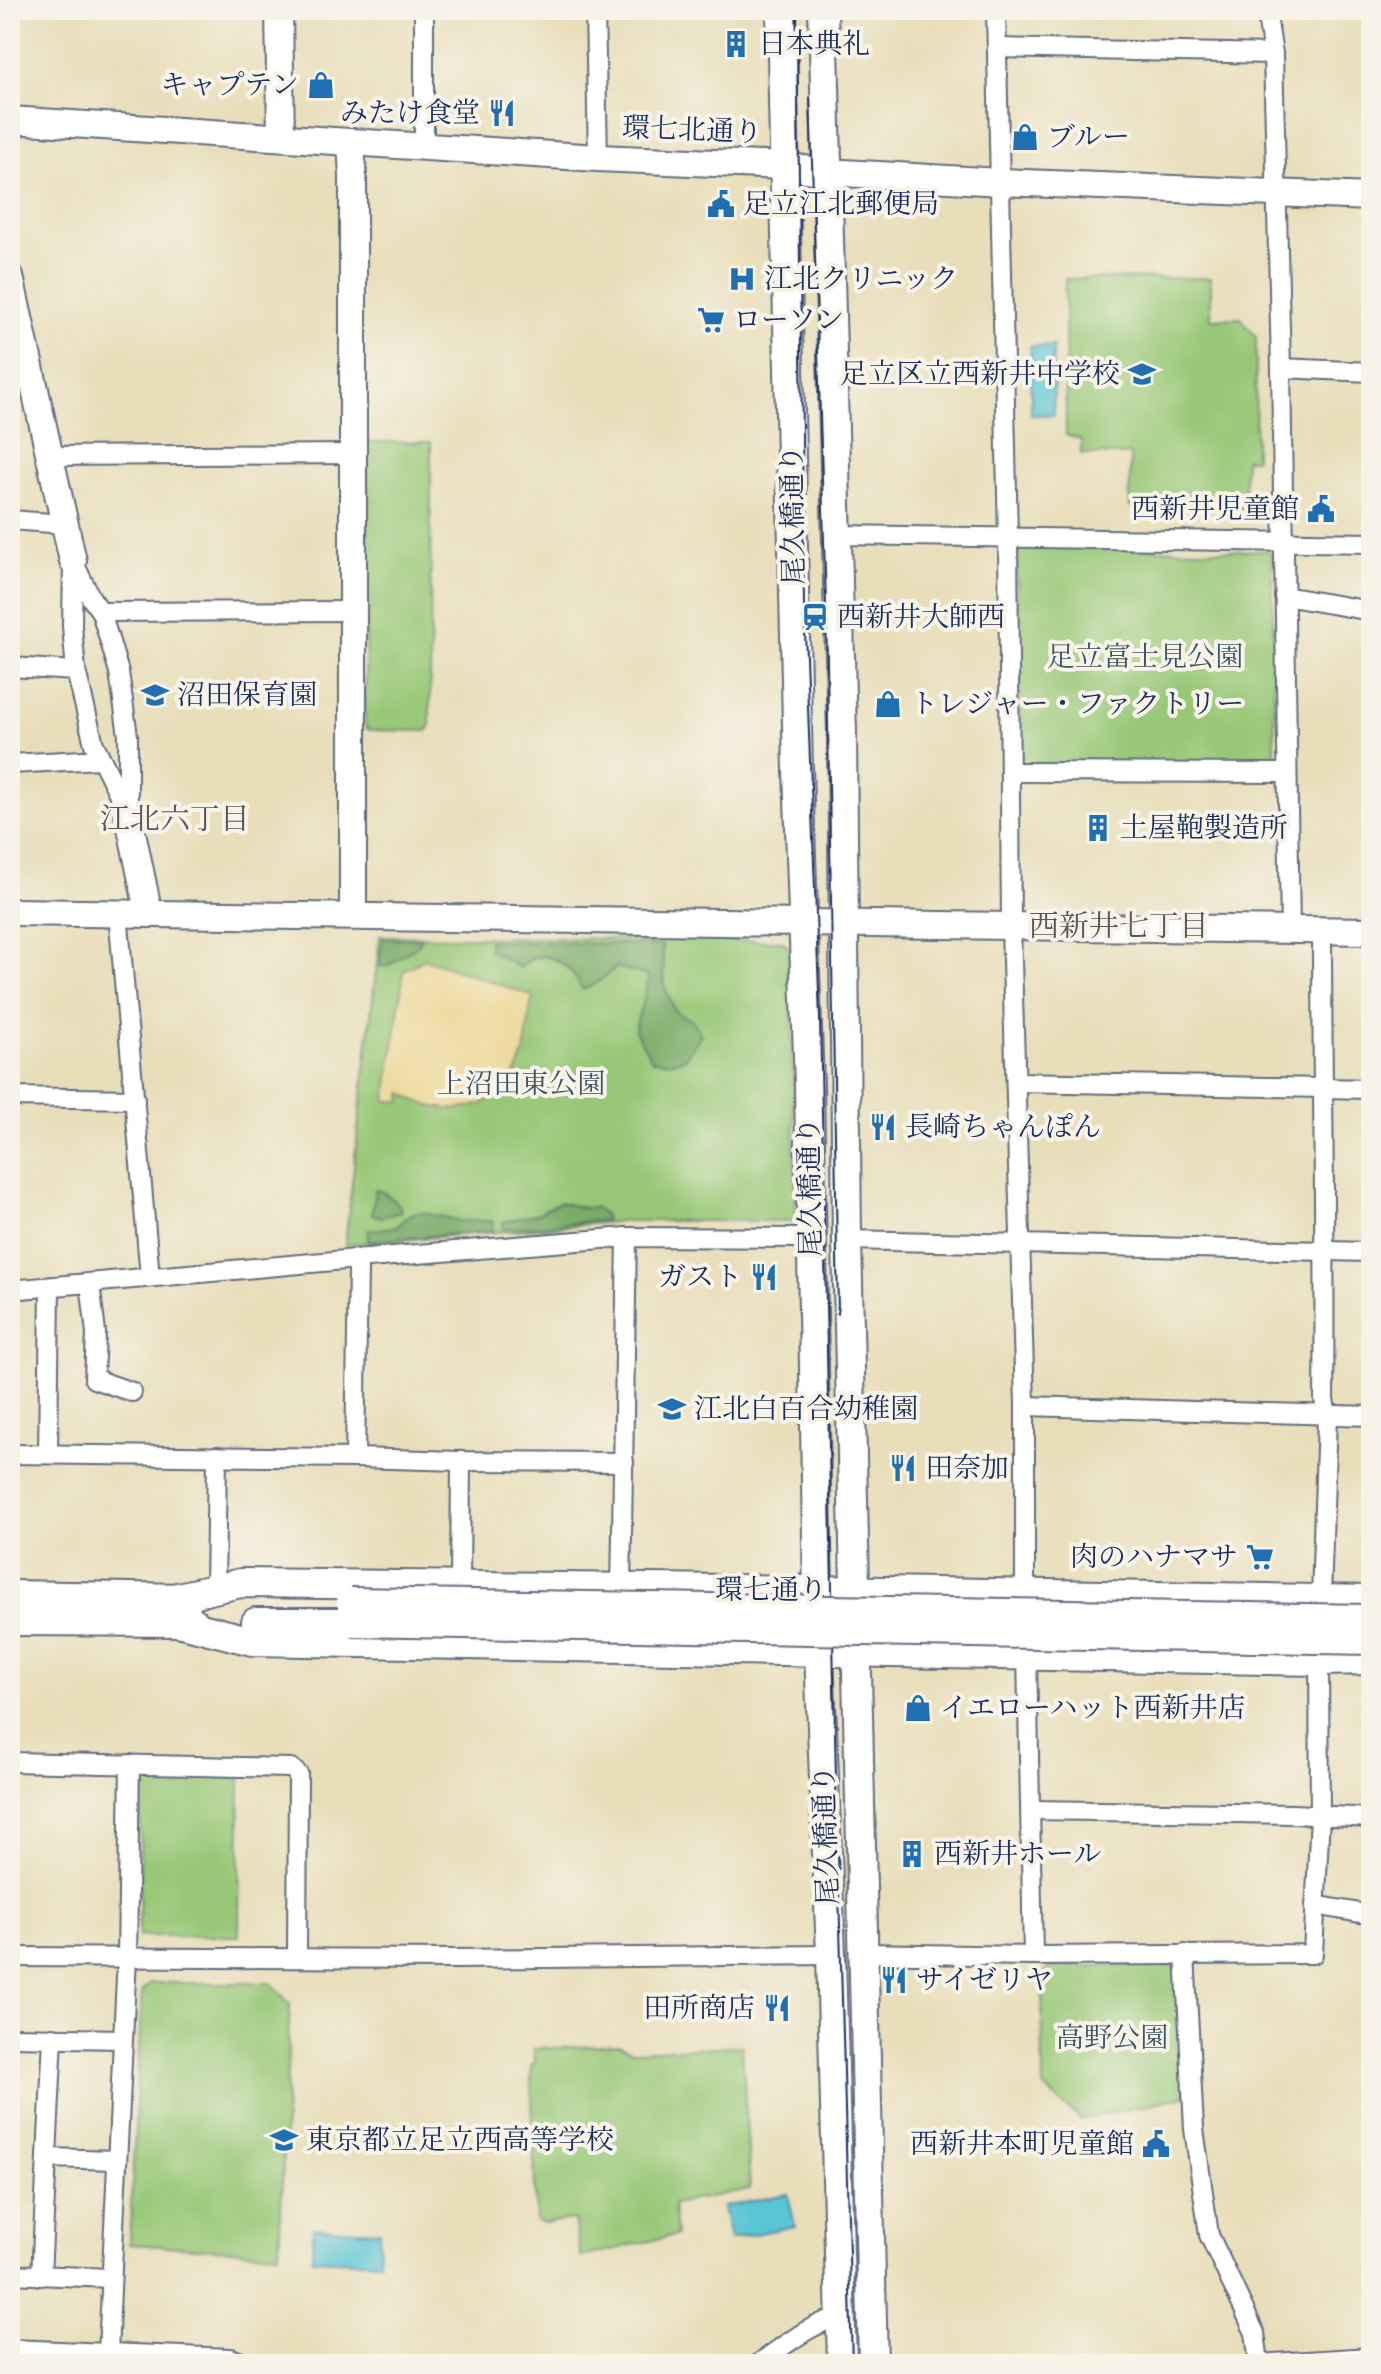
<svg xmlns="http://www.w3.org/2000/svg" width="1381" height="2374" font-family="Cardo,'Noto Serif JP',serif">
<rect width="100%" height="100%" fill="#f7f3e8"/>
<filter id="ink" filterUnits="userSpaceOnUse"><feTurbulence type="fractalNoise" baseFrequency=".0125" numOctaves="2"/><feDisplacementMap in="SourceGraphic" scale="16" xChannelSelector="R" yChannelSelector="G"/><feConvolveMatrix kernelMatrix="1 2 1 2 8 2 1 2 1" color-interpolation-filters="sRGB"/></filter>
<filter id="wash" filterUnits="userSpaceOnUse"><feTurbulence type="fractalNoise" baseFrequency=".006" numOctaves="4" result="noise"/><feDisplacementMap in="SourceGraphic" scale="32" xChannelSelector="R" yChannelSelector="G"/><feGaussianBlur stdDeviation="1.8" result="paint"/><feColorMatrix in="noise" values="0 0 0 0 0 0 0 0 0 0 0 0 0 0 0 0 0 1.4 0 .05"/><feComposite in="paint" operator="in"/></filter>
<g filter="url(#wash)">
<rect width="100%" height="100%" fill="#e8deba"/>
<g fill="#98c877" stroke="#5a7c6a" stroke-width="2">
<path d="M1211,278V319L1241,318L1256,337L1255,459H1245L1244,509L1130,507V455L1081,454V440L1066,435L1065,279Z"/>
<path d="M367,442H431L430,727L427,731L369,730L365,726Z"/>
<path d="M1022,547L1269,551L1272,555L1275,759L1266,766L1025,764L1020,756L1016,554Z"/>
<path d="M380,936L782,941L791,949L796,1221H626L345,1245Z"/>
<path d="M144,1777L240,1778L239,1936H139L141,1780Z"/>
<path d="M1172,1964L1178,1970L1185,2096L1081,2120L1043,2087L1042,1973L1050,1967Z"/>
<path d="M151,1983H271L290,2004L279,2253L129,2244L142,1991Z"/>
<path d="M619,2045L631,2051L742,2046L750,2189L673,2204L676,2235L581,2257L574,2220L545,2223L536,2221L531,2065L535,2064L534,2049Z"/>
</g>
<g fill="#7aac68" stroke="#4a6e63" stroke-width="2">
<path d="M383,939H421L420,943L388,966H379Z"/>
<path d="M489,941L662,945L665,988L675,1011L693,1021L701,1035L684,1059L669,1062L652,1060L635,1031C637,1012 648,995 648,976L617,967C603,976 598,986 582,989C571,965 543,942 520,968L489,950Z"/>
<path d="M375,1190L382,1191L399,1204L401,1212L381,1217L372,1214Z"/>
<path d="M559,1202L583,1208L595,1207L605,1216L606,1220L503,1229V1222L539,1213Z"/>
<path d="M422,1212L460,1221H492L493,1231L368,1241V1231L397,1226L411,1214Z"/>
</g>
<path fill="#eeda9e" stroke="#84847e" stroke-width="2" d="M425,959L533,996C527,1017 529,1039 522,1059C505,1112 446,1122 403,1093L401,1101H386L404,970Z"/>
<g fill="#5ac5d5" stroke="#3a7a9a" stroke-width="2">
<path d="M1030,346H1053L1054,415H1031Z"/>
<path d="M788,2194L795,2226L730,2239L723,2207Z"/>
<path d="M313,2228L380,2231L379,2262L312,2259Z"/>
</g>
</g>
<g filter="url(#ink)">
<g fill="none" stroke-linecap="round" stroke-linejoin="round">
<g stroke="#636c7e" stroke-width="22">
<g id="street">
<path d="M424,10V146"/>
<path d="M595,10L598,158"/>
<path d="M996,10L1008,537L1011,926L1025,1406V1593"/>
<path d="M1266,10L1273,54L1281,368L1290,930"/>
<path d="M997,48L1273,54"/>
<path d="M1281,368L1371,372"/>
<path d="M10,377L33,379"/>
<path d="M50,456L352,454"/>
<path d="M10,520L64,524"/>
<path d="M837,535L1371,543"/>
<path d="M73,561L91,598L101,612L119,672L128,736V813L94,744L76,671L72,626Z"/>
<path d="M1284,596L1371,611"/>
<path d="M101,612L352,611"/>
<path d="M10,667L76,671"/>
<path d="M10,764L101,759"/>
<path d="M1010,772L1287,773"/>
<path d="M118,913L150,1277"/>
<path d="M1017,1082L1371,1089"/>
<path d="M10,1097L135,1099"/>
<path d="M847,1240L1371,1252"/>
<path d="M90,1283L96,1333L94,1379L132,1392"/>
<path d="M10,1290L356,1259L627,1237L811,1238"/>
<path d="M1025,1406L1371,1416"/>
<path d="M10,1454L355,1458L461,1461L624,1462"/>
<path d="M48,1454L50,1287"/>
<path d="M355,1458L358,1270L356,1259"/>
<path d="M460,1586L461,1461"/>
<path d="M215,1589L217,1456"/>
<path d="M621,1589L627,1237"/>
<path d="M1321,1599L1327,1416L1324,1399C1326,1243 1322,1086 1322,930"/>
<path d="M1027,1655L1033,1956"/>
<path d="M10,1762L291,1768L298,1774L297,1958"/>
<path d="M1031,1810L1293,1814L1371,1818"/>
<path d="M1315,1905L1371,1915"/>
<path d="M863,1953L1033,1956L1313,1954L1320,1815L1319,1661"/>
<path d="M1185,1954L1194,2129L1209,2235L1255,2333L1259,2363"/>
<path d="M10,1957L457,1959L831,1955"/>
<path d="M10,2037L122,2039"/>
<path d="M47,2158L117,2160"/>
<path d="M10,2274L111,2278"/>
<path d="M41,2276L53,2037"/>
<path d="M10,2349L231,2358L246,2364"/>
<path d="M108,2352L127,1957L130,1764"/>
<path d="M758,2364C783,2347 811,2323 840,2317"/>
<path d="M1258,2364L1371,2357"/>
</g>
</g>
<g stroke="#636c7e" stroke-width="30">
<g id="secondary">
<path d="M279,10L281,137"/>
<path d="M10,120L598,158L785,166L826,172L1001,182L1371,197"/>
<path d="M351,142L353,177V916"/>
<path d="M10,277L73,561"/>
<path d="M128,813L149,914"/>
<path d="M10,912L1371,931"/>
</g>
</g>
<g stroke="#636c7e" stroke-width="32">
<g id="primary">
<path d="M781,10L798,770L809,1085L819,1652L831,1955L842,2364"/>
<path d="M823,10L842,734L847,1240L873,2364"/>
<path d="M10,1595L190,1598"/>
<path d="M173,1598L241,1583L885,1591L1371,1600"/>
<path d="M10,1621L194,1622"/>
<path d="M178,1622L252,1641L1319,1661L1371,1660"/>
<path d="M256,1622H351"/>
</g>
</g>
<use href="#street" stroke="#fff" stroke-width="18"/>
<use href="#secondary" stroke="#fff" stroke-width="26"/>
<use href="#primary" stroke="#fff" stroke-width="28"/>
<g stroke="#1b2f5e" stroke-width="2">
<path d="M797,10L804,605L820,1018L836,1780L852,2364"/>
<path d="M810,98L826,605L838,1314"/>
</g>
<g stroke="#636c7e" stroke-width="32" stroke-linecap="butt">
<g id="primary-bridge">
<path d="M351,1602L1371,1619"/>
<path d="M351,1622L1371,1640"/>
</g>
</g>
<use href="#primary-bridge" stroke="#fff" stroke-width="28"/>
</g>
</g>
<defs>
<g id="building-bare" transform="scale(2.16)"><path d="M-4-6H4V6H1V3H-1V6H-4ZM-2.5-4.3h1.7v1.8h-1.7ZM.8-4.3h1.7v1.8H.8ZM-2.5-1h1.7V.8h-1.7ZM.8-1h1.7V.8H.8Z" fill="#1f6fb2" stroke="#f7f3e8" stroke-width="2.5" paint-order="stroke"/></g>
<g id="shop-bare" transform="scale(2.16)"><path d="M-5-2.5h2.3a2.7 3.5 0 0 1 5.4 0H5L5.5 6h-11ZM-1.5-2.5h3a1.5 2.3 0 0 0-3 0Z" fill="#1f6fb2" stroke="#f7f3e8" stroke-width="2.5" paint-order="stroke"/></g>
<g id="restaurant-bare" transform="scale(2.16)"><path d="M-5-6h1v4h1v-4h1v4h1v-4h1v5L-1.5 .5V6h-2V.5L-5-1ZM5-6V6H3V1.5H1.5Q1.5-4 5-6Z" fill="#1f6fb2" stroke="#f7f3e8" stroke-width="2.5" paint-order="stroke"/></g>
<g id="civic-bare" transform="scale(2.16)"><path d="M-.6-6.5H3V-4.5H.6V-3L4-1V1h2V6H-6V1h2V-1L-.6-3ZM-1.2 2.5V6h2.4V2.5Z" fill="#1f6fb2" stroke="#f7f3e8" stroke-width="2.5" paint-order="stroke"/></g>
<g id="hospital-bare" transform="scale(2.16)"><path d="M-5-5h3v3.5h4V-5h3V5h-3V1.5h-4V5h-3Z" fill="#1f6fb2" stroke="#f7f3e8" stroke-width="2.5" paint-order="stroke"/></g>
<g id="supermarket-bare" transform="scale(2.16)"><path d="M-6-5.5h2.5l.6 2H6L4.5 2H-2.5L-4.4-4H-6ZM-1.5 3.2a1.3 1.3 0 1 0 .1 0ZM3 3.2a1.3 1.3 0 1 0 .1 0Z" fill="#1f6fb2" stroke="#f7f3e8" stroke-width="2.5" paint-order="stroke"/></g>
<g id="school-bare" transform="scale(2.16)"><path d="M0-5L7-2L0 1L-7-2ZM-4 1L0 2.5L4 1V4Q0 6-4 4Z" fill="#1f6fb2" stroke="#f7f3e8" stroke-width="2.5" paint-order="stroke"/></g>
<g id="station-bare" transform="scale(2.16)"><path d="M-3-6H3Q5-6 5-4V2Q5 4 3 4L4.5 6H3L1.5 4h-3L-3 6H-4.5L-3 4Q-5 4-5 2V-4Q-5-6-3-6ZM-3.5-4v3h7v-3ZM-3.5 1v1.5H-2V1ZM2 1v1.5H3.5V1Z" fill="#1f6fb2" stroke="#f7f3e8" stroke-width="2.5" paint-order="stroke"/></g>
</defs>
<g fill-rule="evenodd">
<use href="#building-bare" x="736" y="44"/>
<use href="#shop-bare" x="321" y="85"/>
<use href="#restaurant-bare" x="502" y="113"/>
<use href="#shop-bare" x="1025" y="137"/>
<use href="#civic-bare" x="721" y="204"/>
<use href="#hospital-bare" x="742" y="279"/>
<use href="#supermarket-bare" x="711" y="320"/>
<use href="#school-bare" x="1142" y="374"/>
<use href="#civic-bare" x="1321" y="509"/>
<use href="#station-bare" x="815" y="617"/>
<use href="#school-bare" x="155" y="695"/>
<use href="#shop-bare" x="888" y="704"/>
<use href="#building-bare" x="1098" y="828"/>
<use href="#restaurant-bare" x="883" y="1127"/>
<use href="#restaurant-bare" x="764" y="1277"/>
<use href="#school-bare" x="672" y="1409"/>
<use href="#restaurant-bare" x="903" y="1468"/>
<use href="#supermarket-bare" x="1260" y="1557"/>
<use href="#shop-bare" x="918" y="1708"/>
<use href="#building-bare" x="912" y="1854"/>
<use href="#restaurant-bare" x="894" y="1980"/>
<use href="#restaurant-bare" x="777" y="2008"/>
<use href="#school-bare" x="284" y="2140"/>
<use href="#civic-bare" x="1156" y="2144"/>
</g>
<g text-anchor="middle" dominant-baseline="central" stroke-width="8" stroke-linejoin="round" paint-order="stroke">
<g font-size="28" fill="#1b2f5e" stroke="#f7f3e8" text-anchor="start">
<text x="758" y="44">日本典礼</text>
<text x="299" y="85" text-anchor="end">キャプテン</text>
<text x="480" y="113" text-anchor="end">みたけ食堂</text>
<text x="1047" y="137">ブルー</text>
<text x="743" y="204">足立江北郵便局</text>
<text x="764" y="279">江北クリニック</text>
<text x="733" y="320">ローソン</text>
<text x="1120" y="374" text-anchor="end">足立区立西新井中学校</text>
<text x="1299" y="509" text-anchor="end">西新井児童館</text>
<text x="837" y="617">西新井大師西</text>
<text x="177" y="695">沼田保育園</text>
<text x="910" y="704">トレジャー・ファクトリー</text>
<text x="1120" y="828">土屋鞄製造所</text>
<text x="905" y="1127">長崎ちゃんぽん</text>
<text x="742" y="1277" text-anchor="end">ガスト</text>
<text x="694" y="1409">江北白百合幼稚園</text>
<text x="925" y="1468">田奈加</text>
<text x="1238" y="1557" text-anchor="end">肉のハナマサ</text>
<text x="940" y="1708">イエローハット西新井店</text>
<text x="934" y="1854">西新井ホール</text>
<text x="916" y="1980">サイゼリヤ</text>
<text x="755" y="2008" text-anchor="end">田所商店</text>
<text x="306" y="2140">東京都立足立西高等学校</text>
<text x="1134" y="2144" text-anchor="end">西新井本町児童館</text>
</g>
<g font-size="28" fill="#1b2f5e" stroke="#f7f3e8">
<text transform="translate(692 130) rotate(2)">環七北通り</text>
<text transform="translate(793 515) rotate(-91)">尾久橋通り</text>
<text transform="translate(810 1187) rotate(-91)">尾久橋通り</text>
<text x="771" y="1590">環七通り</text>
<text transform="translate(826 1835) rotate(-92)">尾久橋通り</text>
</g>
<g font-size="28" fill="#3a5564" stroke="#f7f3e8">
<text x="1145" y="657">足立富士見公園</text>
<text x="521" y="1084">上沼田東公園</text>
<text x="1112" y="2038">高野公園</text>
</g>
<g font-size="30" fill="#5b565c" stroke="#f7f3e8">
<text x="175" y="819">江北六丁目</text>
<text x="1119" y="926">西新井七丁目</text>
</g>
</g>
<rect width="1381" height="2374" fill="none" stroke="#f7f3e8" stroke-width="40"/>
</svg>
